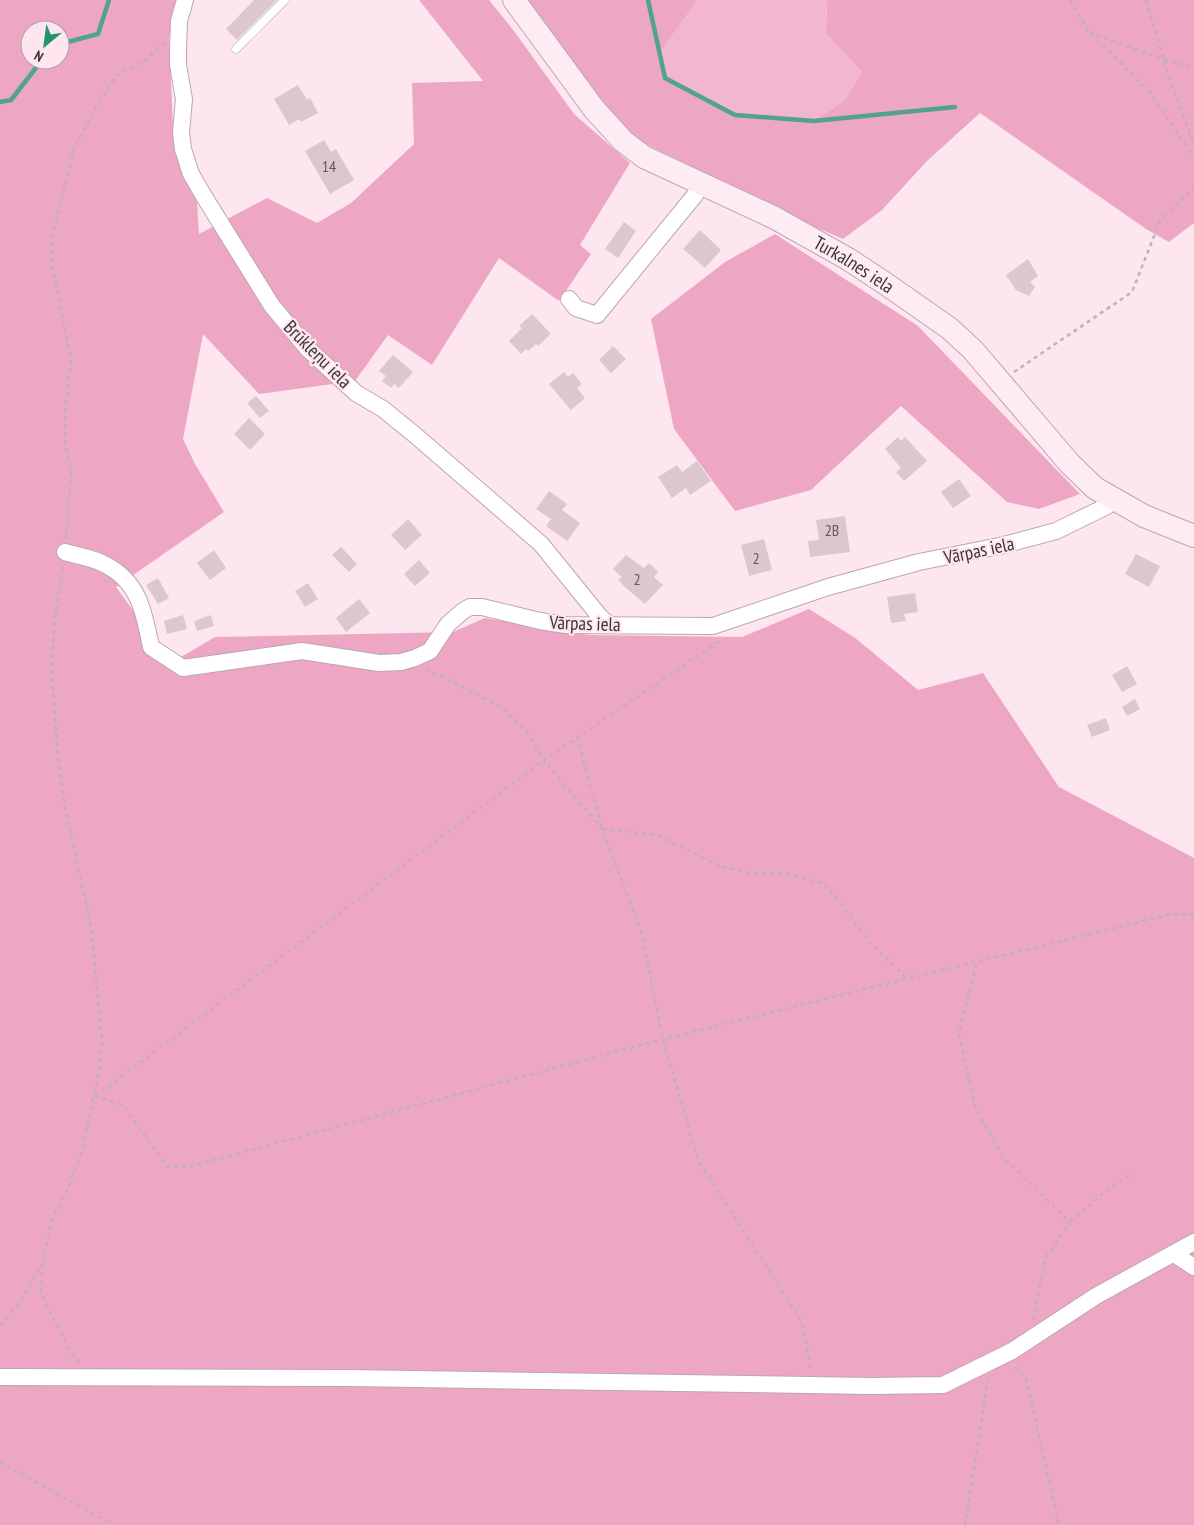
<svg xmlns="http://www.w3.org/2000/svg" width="1194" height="1525" font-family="'PT Sans Narrow',sans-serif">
<rect width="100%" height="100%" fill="#fee6ef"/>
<path fill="#f2b7cf" d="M698,0H827L826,34L862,72L845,100L814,121L735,115L665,78L660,52Z"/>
<g fill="#eda7c5" fill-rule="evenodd">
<path d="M0,0H179L169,36L174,150L196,186L199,234L267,198L317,223L351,203L414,144L412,83L483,81L419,0H489L514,31L574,114L630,163L580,245L591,254L559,301L499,258L432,365L388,335L355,381L259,394L203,334L183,439L195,464L224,512L116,587L171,663L215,637L453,632L485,618L588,635L742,637L809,609L854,637L918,690L983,673L1059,787L1194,858V1525H0ZM30,30H60V60H30Z"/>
<path d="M518,0H698L660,52L665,78L735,115L814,121L845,100L862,72L826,34L827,0H1194V223L1169,242L1146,229L980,113L927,161L882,210L843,239L799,220L640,141L590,97Z"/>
<path d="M775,234L918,326L1080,494L1039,509L1007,502L901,406L811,490L735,511L674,429L651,319L725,262Z"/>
</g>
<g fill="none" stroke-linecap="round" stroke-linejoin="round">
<g stroke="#51a389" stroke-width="4.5">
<path d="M648,0L665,78L735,115L814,121L955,107"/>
<path d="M60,44L98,34L109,0"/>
<path d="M0,102L11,100L42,60"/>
</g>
</g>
<g fill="#ddc7cf">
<path d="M254,0H277L237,40L226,29Z"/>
<path d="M298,85L307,100L310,98L318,113L301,122L299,119L289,125L274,99Z"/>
<path d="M324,140L331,152L336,149L354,180L330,194L305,151Z"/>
<path d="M624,222L636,231L618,258L605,249Z"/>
<path d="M700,230L721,250L705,268L683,249Z"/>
<path d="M1028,259L1038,276L1030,282L1035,287L1029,296L1016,290L1006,275Z"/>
<path d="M532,314L551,334L538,346L536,344L528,351L526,349L521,354L509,341L522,328L519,326Z"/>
<path d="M613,346L626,359L611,373L599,360Z"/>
<path d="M393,355L413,372L399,388L394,384L391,388L382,381L386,376L379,371Z"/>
<path d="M564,372L568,377L573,373L582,384L577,388L585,398L571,410L549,384Z"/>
<path d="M256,396L269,411L260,418L247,403Z"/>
<path d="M249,418L265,434L250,450L234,434Z"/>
<path d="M898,437L901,441L905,437L927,461L904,481L896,472L901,468L885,449Z"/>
<path d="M697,461L711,481L690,495L686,488L672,498L658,477L677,465L682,472Z"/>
<path d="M959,479L971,496L953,508L941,492Z"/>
<path d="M549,491L567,504L562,510L580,523L567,541L546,526L551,519L536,509Z"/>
<path d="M845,516L850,552L810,557L808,541L819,540L816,520Z"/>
<path d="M408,519L422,535L405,550L391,535Z"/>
<path d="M764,539L772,570L749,576L741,545Z"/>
<path d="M341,547L357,564L349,572L332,555Z"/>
<path d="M214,550L226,568L210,580L197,563Z"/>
<path d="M1136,554L1160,566L1149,587L1125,574Z"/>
<path d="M626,555L644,568L649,563L658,572L654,577L663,585L645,604L626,588L618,580L622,577L613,569Z"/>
<path d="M419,560L430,573L415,586L404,574Z"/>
<path d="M158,578L169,598L158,604L146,585Z"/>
<path d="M308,583L318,599L305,607L295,591Z"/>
<path d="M915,593L918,612L904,614L906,621L891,623L887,597Z"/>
<path d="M359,599L370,613L346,632L336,618Z"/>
<path d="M183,615L187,629L167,634L164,621Z"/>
<path d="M211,615L214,626L197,631L194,621Z"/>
<path d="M1127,666L1137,684L1122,692L1112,675Z"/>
<path d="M1135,699L1140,709L1127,716L1122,707Z"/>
<path d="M1106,718L1110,730L1092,737L1087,725Z"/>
</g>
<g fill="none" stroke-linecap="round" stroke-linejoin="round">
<g stroke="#bca6af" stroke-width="9">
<path id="lane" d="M236,49L285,0"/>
</g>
<g stroke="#bca6af" stroke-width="18">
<g id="street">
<path d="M185,0L179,21L178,50V65L184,99L181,132L183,149L191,174L205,198L272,306L308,349L356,393L383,409L415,435L541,544L601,618L609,624"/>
<path d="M569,299L576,308L597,315L695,195L700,185"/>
<path d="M65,552C78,556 94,558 106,565C140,583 144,613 151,647L183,668L302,651L379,663L401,662L415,658L430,651L448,624L463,611L470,607H482L540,621L566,625L713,626L828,587L919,562L1004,545L1056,531L1107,506L1112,500"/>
<path d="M1174,1254L1194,1267"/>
<path d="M0,1377L350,1378L872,1386L943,1385L1012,1351L1096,1296L1194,1242"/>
</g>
</g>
<g stroke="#bca6af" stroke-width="24">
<g id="secondary">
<path id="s1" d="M514,0L594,109L623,141L644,157L775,218L848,259L886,284L949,328L973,350L1070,464L1095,488L1144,516L1194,536"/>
</g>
</g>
<g stroke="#c3afb6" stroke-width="2.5" stroke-dasharray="4 4" stroke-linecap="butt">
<path d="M1070,0L1088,31L1150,92L1194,157"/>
<path d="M1146,0L1170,80L1194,143"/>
<path d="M1089,32L1164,60L1194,67"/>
<path d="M1014,372L1132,292L1160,221L1194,188"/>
<path d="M66,539L71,470L65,443V411L71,360L52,264L53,233L75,147L95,109L116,76L148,58L164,42"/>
<path d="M63,567L54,624L52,675L58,759L65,807L91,927L102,1042L99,1072L83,1147L68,1189L52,1219L42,1264L41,1294L72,1354L79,1362"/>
<path d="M425,670L437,674L503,708L527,732L544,760L602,829L642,934L663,1039L698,1160L802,1322L811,1371"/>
<path d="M577,737L602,829L657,835L717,865L749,873L791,874L826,885L872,945L908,979"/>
<path d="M976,964L959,1033L975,1107L1004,1158L1070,1222L1046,1257L1033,1320"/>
<path d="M95,1096L124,1106L167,1167H188L663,1039L1171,914L1194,915"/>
<path d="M95,1096L544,760L721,640"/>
<path d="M1070,1222L1108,1189L1133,1173"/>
<path d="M0,1325L17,1306L41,1266"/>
<path d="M1015,1367L1026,1378L1059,1525"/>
<path d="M0,1462L114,1525"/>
<path d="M965,1525L988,1379"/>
</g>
<use href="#lane" stroke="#fff" stroke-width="8"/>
<use href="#street" stroke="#fff" stroke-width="16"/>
<use href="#secondary" stroke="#fdecf3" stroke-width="22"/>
</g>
<g text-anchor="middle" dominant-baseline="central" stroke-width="4.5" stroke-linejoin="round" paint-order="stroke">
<g font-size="16" fill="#65595d">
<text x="329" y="166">14</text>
<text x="832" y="530">2B</text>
<text x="756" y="558">2</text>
<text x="637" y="579">2</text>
</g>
<g font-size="19" fill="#3d3437" stroke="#fee6ef">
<text stroke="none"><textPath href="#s1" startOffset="441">Turkalnes iela</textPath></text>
<text transform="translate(318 354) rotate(45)">Brūkleņu iela</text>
<text transform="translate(979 550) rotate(-12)">Vārpas iela</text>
<text transform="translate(585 623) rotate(2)">Vārpas iela</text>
</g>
</g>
<g transform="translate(45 45) rotate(209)"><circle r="24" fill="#fee6ef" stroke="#b19fa5"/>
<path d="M0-4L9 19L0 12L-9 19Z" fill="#229476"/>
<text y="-8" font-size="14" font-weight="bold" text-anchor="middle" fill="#3d3437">N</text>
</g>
</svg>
